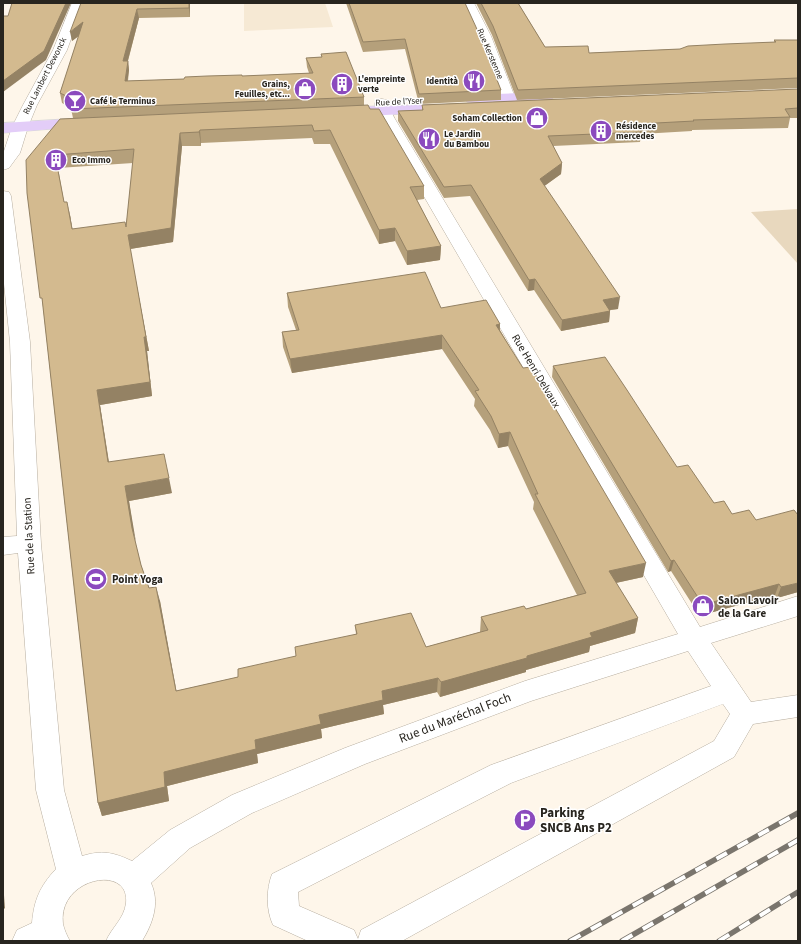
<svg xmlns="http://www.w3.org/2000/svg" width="801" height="944" font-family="'Source Sans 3',sans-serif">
<rect width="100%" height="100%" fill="#fef6ea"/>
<path fill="#f6e9d4" d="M244,3H325L333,27L244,31Z"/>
<path fill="#e8d8be" d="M798,209V264L751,212Z"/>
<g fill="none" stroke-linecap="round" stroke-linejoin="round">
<g stroke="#b7aea0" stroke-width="1">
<g id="minor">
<path d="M72,3H84L67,50L37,105L28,127L20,153L9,168L3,170V154L12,127L23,105L53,50Z"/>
<path d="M462,3H474L491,36L518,105L516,108L511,109L506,108L504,105L477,36Z"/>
<path d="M382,99L387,100C391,105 391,113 395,119L700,627L798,596V616L711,643L751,702L798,695V717L753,724L734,757L402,941H308L273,925C266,910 266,890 272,874L491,765L711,686L688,651L531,701L365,764L252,813L190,848L151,883C160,903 153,923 142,941H106C112,927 124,919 126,903C130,863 57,878 63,924C64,929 67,936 70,941H12L17,930L32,923C34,900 40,886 56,869L36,790L18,553L3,555V537L17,536L10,342L3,274V191L9,192L11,196L30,342L41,544L64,790L82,856C102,850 113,852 132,861L170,830L232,795L345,748L525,681L678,634L379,119L375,111V103L377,100ZM723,704L730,714L714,741L361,930L358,939L354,930L299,906L298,892L511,783Z"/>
</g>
</g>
<g stroke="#d8d8d7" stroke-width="1">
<g id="major">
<path d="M547,92L552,93L554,96L552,99L472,103L467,102L465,99L467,96L472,95Z"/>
<path d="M451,104L456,105L458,108L456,111L350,117L345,115L342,112L345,109L350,107Z"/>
<path d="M84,118L89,120L92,123L89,126L3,133V123Z"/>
</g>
</g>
<use href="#minor" fill="#fff" fill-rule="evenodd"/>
<use href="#major" fill="#e3cdf8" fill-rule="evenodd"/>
<g stroke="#7a756d" stroke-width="5.5">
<g id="rail">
<path d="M570,941L798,813"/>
<path d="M622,941L798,840"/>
<path d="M719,941L798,892"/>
</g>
</g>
<use href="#rail" stroke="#fff" stroke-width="4" stroke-dasharray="12" stroke-linecap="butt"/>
</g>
<g fill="#b5a07b" fill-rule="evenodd">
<path d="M81,3H190V17L139,18L128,61L129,70L128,81L184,79L309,73L307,67L306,58L322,57L321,54L364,97V105L370,109L424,186V199L417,200L441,246L440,260L407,265L395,241L379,244L330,144H314L312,138L201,143V146H182L173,242L130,249L149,351H147L152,396L100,405L109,462L172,493L129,501L135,541L141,565L149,588L160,601L176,691L238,677L356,634L355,625L426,647L480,632L481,617L526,609L577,595L533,509L534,502L508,446L498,448L490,430L474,406L475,399L442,349L292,373L283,347L282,332L296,330L288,307L287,293L441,308L500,324V330L643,577L616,583L638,618L635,633L590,646L589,652L526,670V672L440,697L437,692L383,705L384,714L321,729L322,738L257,754L258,763L167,786L169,801L102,816L98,803L43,307L27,193L73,118L71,109L72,108L62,103L60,93L79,36L72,41ZM133,163L126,227L72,229L70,215L64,202L58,168Z"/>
<path d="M346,3H465L501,90V100L419,104L405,49L363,52Z"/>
<path d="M476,3H518L545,47L589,53L680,49L774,42V40H798V88L517,100L492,35Z"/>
<path d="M798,89V118H790L788,128L692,130V131L641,134L640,142L553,146L562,163L561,174L544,186L618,309L610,310V311L609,322L561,331L534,290L528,291L470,196L444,198L398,121V111L422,110V105Z"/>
<path d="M553,366L677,467L714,503L732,514L798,592L777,598L775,595L706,614L696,610L671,571L668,572L552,377Z"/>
</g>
<g fill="#948264">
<path d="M66,3H71L46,60L3,92V81Z"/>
<path d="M189,3H190V17L189,8Z"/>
<path d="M137,9L139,18L125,71L123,61Z"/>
<path d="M83,22L85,31L72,41L70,32Z"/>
<path d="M128,61L129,70L126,90L125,81Z"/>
<path d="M200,130L201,143V146L199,132Z"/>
<path d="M180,133L182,146L173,242L130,249L149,351H147L152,396L100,405L111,477L108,462L97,390L128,235Z"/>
<path d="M562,163L561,174L539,190L540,179Z"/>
<path d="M67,202L70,215L75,243L72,229Z"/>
<path d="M395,228V241L379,244V230Z"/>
<path d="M441,246L440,260L407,265V251Z"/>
<path d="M535,279L534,290L528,291L529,280Z"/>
<path d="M620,297L618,309L601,311L603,300Z"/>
<path d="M610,311L609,322L561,331L562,320Z"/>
<path d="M500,324L499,339L496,325Z"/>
<path d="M442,335V349L292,373L290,359Z"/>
<path d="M510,432L508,446L498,448L499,434Z"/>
<path d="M169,478L172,493L129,501L136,542L132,528L125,486Z"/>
<path d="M674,560L671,571L668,572L671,561Z"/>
<path d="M646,563L643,577L606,585L609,571Z"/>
<path d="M798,583V592L777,598L781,587Z"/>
<path d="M779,584L775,595L706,614L709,603Z"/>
<path d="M156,587L160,601L179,705L176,691Z"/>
<path d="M638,618L635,633L590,646L589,652L526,670V672L440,697L441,682L527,656L590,633Z"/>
<path d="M438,678L437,692L383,705L384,714L321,729L322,738L257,754L258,763L167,786L169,801L102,816L98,803L164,772L255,740L382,691Z"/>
<path d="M3,883L5,908L3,910Z"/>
</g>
<g fill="#d3ba8f" stroke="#948264" fill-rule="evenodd">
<path d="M12,3H66L44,51L3,81V16H8Z"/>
<path d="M81,3H189V8L137,9L123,61H128L125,81L184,79L185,77L207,76L242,75V76L313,73L306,58L322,57L321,54L346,52L364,97L71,109L77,101L60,93L83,22L70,32Z"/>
<path d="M349,3H465L476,27L501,90L419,94L405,39L363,42Z"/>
<path d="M481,3H518L545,47L588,46L589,53L680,49L688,46L725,44L776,42L774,40H798V78L518,90L493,26Z"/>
<path d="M798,89V108L785,109L790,117L693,120L694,121L637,124L641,132L548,136L562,163L540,179L620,297L603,300L610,311L562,320L535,279L529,280L471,185L444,187L398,111L423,110L422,105Z"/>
<path d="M368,105L370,109H379L424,186L410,187L441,246L407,251L395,228L379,230L330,130L314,131L312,125L200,130L199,132L180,133L171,228L128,235L146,337H144L150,382L97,390L108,462L164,454L169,478L125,486L132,528L141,565L149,588L156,587L176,691L238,677V669L296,656L295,647L357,634L355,625L411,613L426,647L488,630L481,617L524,606L526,609L586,593L535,494H538L510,432L499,434L491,416L475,391L479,390L442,335L290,359L282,332L299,330L287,293L425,272L441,308L486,300L500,324L496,325L523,368L531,367L646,563L609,571L638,618L590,633L592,637L527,656V658L441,682L438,678L382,691L383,700L319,715L321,724L255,740L256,749L164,772L165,787L98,803L42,298H40L27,193L26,160L60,119ZM134,149L126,227L125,222L72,229L67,202H64L55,155Z"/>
<path d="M605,357L627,390L677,467L688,465L714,503L724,501L732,514L749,510L756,520L794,510L798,515V583L781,587L779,584L709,603L699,599L674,560L671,561L553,366Z"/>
</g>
<defs>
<g id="restaurant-disc" transform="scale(1.15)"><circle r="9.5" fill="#8b4abe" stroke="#fff"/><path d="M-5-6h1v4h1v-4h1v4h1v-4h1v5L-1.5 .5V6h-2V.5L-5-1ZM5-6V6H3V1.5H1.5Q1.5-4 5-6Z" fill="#fff"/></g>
<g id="building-disc" transform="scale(1.15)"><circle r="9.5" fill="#8b4abe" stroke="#fff"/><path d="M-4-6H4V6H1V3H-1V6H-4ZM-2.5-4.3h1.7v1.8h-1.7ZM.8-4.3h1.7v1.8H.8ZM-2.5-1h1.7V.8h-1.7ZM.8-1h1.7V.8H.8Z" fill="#fff"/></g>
<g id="shop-disc" transform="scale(1.15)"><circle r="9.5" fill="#8b4abe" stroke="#fff"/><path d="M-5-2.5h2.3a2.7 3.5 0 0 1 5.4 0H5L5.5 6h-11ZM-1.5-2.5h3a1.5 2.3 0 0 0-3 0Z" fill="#fff"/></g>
<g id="bar-disc" transform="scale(1.15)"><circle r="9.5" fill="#8b4abe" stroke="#fff"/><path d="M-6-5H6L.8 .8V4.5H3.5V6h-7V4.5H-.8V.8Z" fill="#fff"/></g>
<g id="stadium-disc" transform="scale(1.15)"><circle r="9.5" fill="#8b4abe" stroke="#fff"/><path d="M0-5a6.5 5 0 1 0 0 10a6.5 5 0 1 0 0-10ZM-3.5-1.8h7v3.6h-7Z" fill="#fff"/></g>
<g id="parking-disc" transform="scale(1.15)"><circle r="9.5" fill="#8b4abe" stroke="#fff"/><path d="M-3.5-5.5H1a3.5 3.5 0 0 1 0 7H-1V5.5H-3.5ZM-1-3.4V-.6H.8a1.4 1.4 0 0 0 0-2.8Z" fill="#fff"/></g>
</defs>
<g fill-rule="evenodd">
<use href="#restaurant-disc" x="474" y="81"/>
<use href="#building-disc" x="342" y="84"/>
<use href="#shop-disc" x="305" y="89"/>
<use href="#bar-disc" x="75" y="101"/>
<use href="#shop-disc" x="537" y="118"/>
<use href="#building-disc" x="601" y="131"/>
<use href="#restaurant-disc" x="429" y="139"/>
<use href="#building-disc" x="56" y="160"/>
<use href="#stadium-disc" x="96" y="579"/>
<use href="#shop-disc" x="703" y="606"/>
<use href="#parking-disc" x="525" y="820"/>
</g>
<g text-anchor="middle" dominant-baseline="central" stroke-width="3" stroke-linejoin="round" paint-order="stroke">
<g font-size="9" fill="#28251f" stroke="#fff">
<text transform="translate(490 54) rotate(67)">Rue Kerstenne</text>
<text transform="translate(45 76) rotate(-63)">Rue Lambert Dewonck</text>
<text transform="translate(399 102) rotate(-3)">Rue de l'Yser</text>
</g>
<g font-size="9" font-weight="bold" fill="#28251f" stroke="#fff" text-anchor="start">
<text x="358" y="79">L'empreinte<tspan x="358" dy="10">verte</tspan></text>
<text x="458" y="81" text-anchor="end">Identità</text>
<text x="290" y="84" text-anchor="end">Grains,<tspan x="290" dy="10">Feuilles, etc...</tspan></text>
<text x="90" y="101">Café le Terminus</text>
<text x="522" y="118" text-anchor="end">Soham Collection</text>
<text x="616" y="126">Résidence<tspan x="616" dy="10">mercedes</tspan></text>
<text x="444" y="134">Le Jardin<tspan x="444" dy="10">du Bambou</tspan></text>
<text x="72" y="160">Eco Immo</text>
</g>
<g font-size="11" fill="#28251f" stroke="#fff">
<text transform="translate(536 371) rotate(59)">Rue Henri Delvaux</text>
<text transform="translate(29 536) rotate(-93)">Rue de la Station</text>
</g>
<g font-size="11" font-weight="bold" fill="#28251f" stroke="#fff" text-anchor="start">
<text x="112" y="579">Point Yoga</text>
<text x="718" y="600">Salon Lavoir<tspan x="718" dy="13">de la Gare</tspan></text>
</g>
<g font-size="13" fill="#28251f" stroke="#fff">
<text transform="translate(455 718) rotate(-21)">Rue du Maréchal Foch</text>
</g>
<g font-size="13" font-weight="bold" fill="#28251f" stroke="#fff" text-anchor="start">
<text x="540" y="813">Parking<tspan x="540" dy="15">SNCB Ans P2</tspan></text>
</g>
</g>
<rect width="801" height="944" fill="none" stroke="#28251f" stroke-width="8"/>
</svg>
